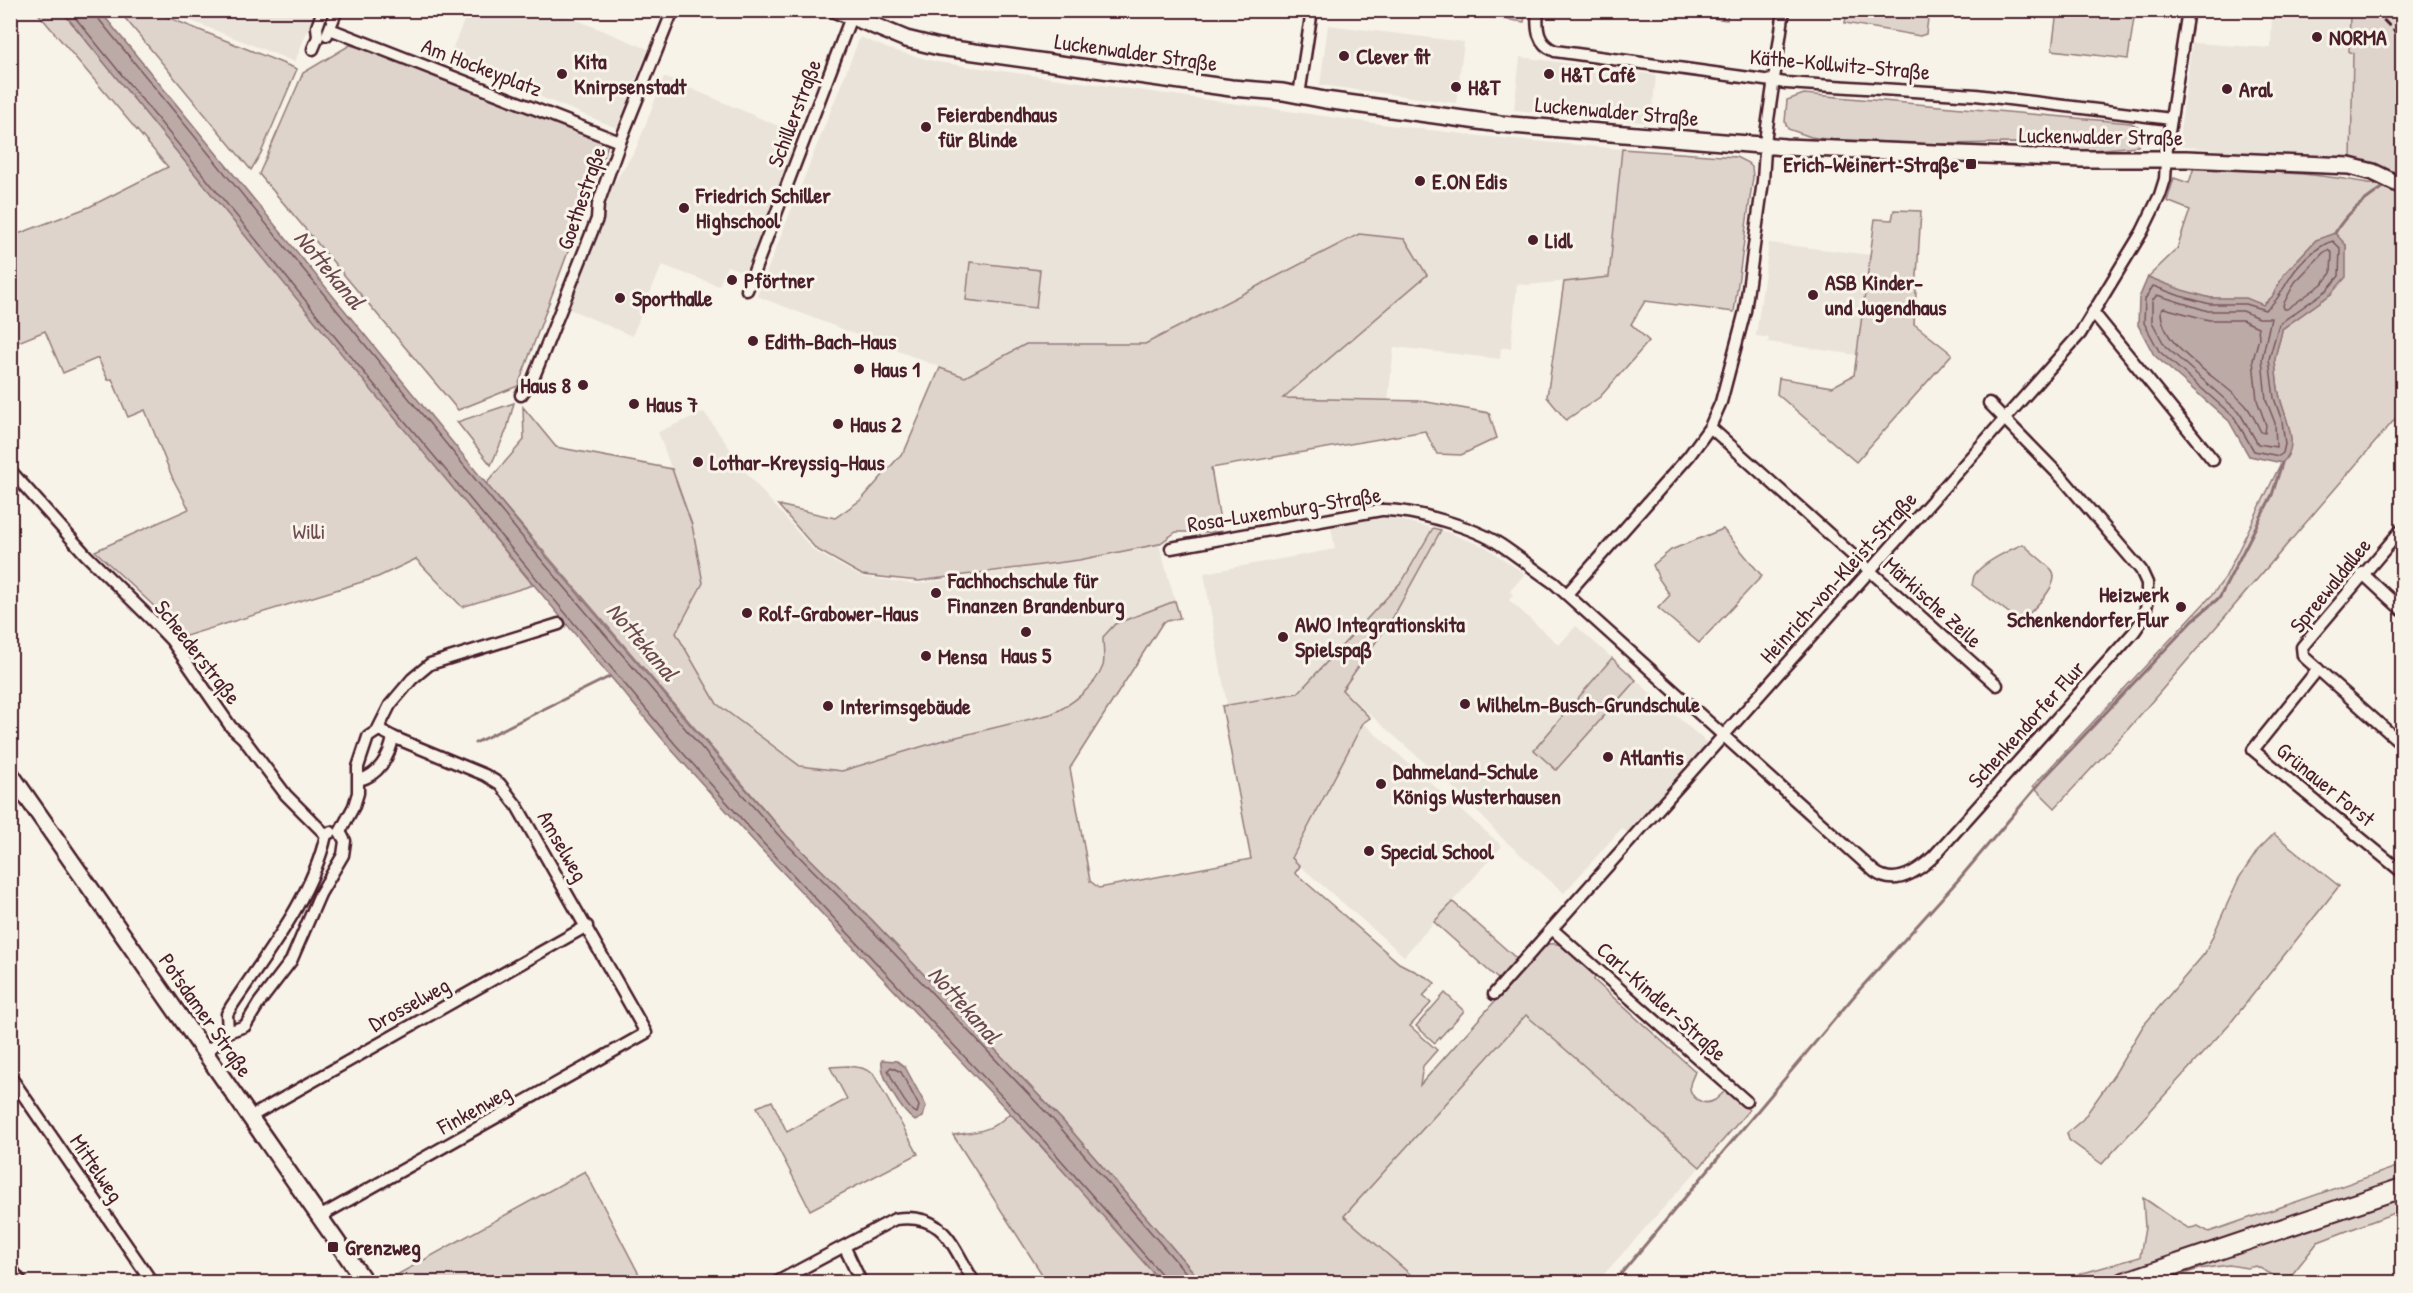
<svg xmlns="http://www.w3.org/2000/svg" width="2413" height="1293" font-family="'Patrick Hand',sans-serif">
<rect width="100%" height="100%" fill="#f7f3e8"/>
<filter id="ink" filterUnits="userSpaceOnUse"><feTurbulence type="fractalNoise" baseFrequency=".0167" numOctaves="2"/><feDisplacementMap in="SourceGraphic" scale="12" xChannelSelector="R" yChannelSelector="G"/><feConvolveMatrix kernelMatrix="1 2 1 2 8 2 1 2 1" color-interpolation-filters="sRGB"/></filter>
<g filter="url(#ink)">
<g fill="#eae3da">
<path d="M166,11L315,10V11L295,62Z"/>
<path d="M468,11H555L648,49L617,128L448,59Z"/>
<path d="M2272,11L2350,12L2349,52H2353L2351,161L2178,146L2192,43L2271,48Z"/>
<path d="M1328,25L1464,42L1456,103L1320,85Z"/>
<path d="M860,37L889,49L937,62L1373,123L1480,136L1622,149L1609,277L1527,285L1517,284L1511,348H1501L1500,359L1394,347L1388,401L1282,399L1427,275L1359,234L1145,344H1026L965,377L757,296Z"/>
<path d="M1520,57L1656,75L1651,123L1514,110Z"/>
<path d="M664,77L797,134L747,273L727,266L719,286L662,265L632,336L567,308L599,220L600,205L636,149Z"/>
<path d="M1769,243L1871,255L1857,355L1768,342L1769,338L1756,336Z"/>
<path d="M704,412L749,476L814,551L862,577L917,584L1079,560L1159,544L1175,601L1115,624L1103,638V666L1083,695L1064,708L1051,714L940,741L842,771L799,766L717,704L676,633L703,583L692,525L658,432Z"/>
<path d="M1387,517L1433,528L1403,580L1298,693L1227,705L1204,573L1335,549L1331,527Z"/>
<path d="M1441,530L1486,547L1525,574L1510,591L1513,595L1509,600L1559,645L1576,626L1612,658L1534,750L1556,769L1636,680L1707,743L1628,833L1622,828L1564,893L1502,838L1467,800L1342,690L1392,619Z"/>
<path d="M1363,723L1502,846L1404,956L1292,859Z"/>
<path d="M1527,1015L1700,1167L1597,1282H1419L1344,1216Z"/>
</g>
<g fill="#ded4cc" stroke="#947a7c" stroke-width="1.5">
<path d="M36,11H62L533,585L462,607L416,559L378,577L186,636L95,551L189,509L173,479L145,410L128,417L112,379L108,380L98,358L63,373L45,331L11,345L10,237L89,207L168,167Z"/>
<path d="M119,11H152L297,69L261,153L251,170Z"/>
<path d="M1468,11V10L1526,11L1524,22L1467,14Z"/>
<path d="M1654,11H1728L1727,20Z"/>
<path d="M1847,11H1929L1926,34L1920,36L1845,23Z"/>
<path d="M2057,11H2135L2128,59L2052,50Z"/>
<path d="M2285,11H2402V182L2391,176L2393,173L2351,161L2353,53L2349,52L2350,13Z"/>
<path d="M350,45L397,58L610,139L518,386L458,410L259,174L303,73Z"/>
<path d="M1804,94L2131,123L2144,130L2138,146L2092,150L2049,149L2018,143L1929,144L1825,139L1811,137L1788,129L1785,122L1787,100Z"/>
<path d="M1622,149L1736,157L1748,163L1752,167L1753,177L1734,312L1645,301L1631,324L1649,341L1600,397L1566,420L1547,397L1564,282L1609,277Z"/>
<path d="M2194,167C2263,172 2335,172 2402,191V411L2129,728L2055,808L2033,786L2212,595L2225,578L2281,463C2301,446 2285,418 2280,398C2277,387 2276,373 2275,361C2275,351 2281,340 2282,329L2331,294L2345,260L2346,245L2316,240L2284,274L2272,297L2263,305C2239,295 2234,300 2212,298C2190,296 2168,285 2148,277L2177,249L2190,210L2167,201L2174,178L2189,183Z"/>
<path d="M1894,210L1921,211L1914,324L1952,354L1856,462L1777,394L1779,378L1832,387L1854,375L1875,219L1892,220Z"/>
<path d="M1359,234L1405,239L1427,275L1283,398L1421,401L1489,413L1497,438L1461,455L1437,454L1425,431L1211,468L1222,532H1176L1159,544L1079,560L919,581L862,575L816,549L778,505L835,518L862,499L905,450L940,368L965,377L1026,344H1145Z"/>
<path d="M970,262L1040,270L1036,308L966,300Z"/>
<path d="M514,403L507,429L491,465L457,422Z"/>
<path d="M523,407L556,447L672,469L692,525L703,583L676,633L717,704L800,766L842,771L940,741L1051,714C1070,706 1095,687 1103,666C1105,659 1103,646 1103,637L1115,624L1175,601L1180,618L1163,622L1070,768L1090,881L1099,888L1251,859L1222,706L1298,693L1403,580L1433,528L1441,530L1392,619L1342,690L1370,718L1363,723L1292,858L1300,866L1295,873L1399,963L1428,978L1435,983L1423,996L1431,1003L1410,1026L1437,1050L1423,1066L1420,1085L1545,945C1566,938 1581,960 1596,972L1594,980L1695,1071C1694,1076 1691,1079 1690,1085C1689,1098 1704,1107 1715,1100C1719,1097 1723,1093 1727,1089L1749,1110L1700,1167L1526,1015L1344,1216L1419,1282H1202L1063,1121L872,920L787,836L486,484L524,440Z"/>
<path d="M1723,529L1762,576L1699,643L1658,608L1670,595L1659,579L1653,565L1671,550Z"/>
<path d="M2023,544C2031,552 2042,560 2051,569C2064,583 2031,611 2021,622L1972,585C1973,582 1973,579 1974,576C1980,564 2011,549 2023,544Z"/>
<path d="M1612,658L1636,680L1556,770L1534,750Z"/>
<path d="M2274,834L2339,886L2232,1021L2102,1164L2069,1140L2067,1133L2083,1119L2114,1075L2143,1026L2205,953L2239,878L2258,850Z"/>
<path d="M1453,902L1517,959L1499,980L1434,922Z"/>
<path d="M1445,993L1464,1011L1435,1043L1416,1026Z"/>
<path d="M848,1066L862,1068L873,1073L918,1154L810,1210L757,1107L772,1101L787,1132L847,1099L830,1067Z"/>
<path d="M1010,1113L1104,1215L1161,1282H1047L953,1135C977,1132 993,1131 1010,1113Z"/>
<path d="M2402,1165V1180L2099,1282H2051L2140,1257L2145,1228L2143,1198C2152,1203 2184,1227 2189,1228C2192,1228 2194,1227 2198,1226L2209,1232Z"/>
<path d="M585,1171L642,1280L636,1282H384Z"/>
<path d="M2402,1192V1210L2318,1242L2286,1282L2256,1266L2247,1268L2229,1265L2199,1269L2160,1282H2143Z"/>
</g>
<g fill="#bcaaa7" stroke="#8e7275" stroke-width="1.5">
<path d="M62,11H100L538,547L729,770L787,836L872,920L1063,1121L1202,1282H1161L1042,1147L759,847L670,748L358,374Z"/>
<path d="M2335,233L2346,245V277L2331,294L2282,329C2281,340 2275,351 2275,361C2276,372 2277,387 2280,398C2285,418 2301,446 2282,463L2249,456L2229,421L2154,355L2138,325L2139,298L2148,277L2182,290L2211,298H2246L2263,305L2272,297L2284,274L2316,240Z"/>
<path d="M882,1060L897,1061L905,1067L926,1106L923,1117L915,1121C901,1111 880,1077 882,1060Z"/>
</g>
<g fill="none" stroke-linecap="round" stroke-linejoin="round">
<g stroke="#78575d" stroke-width="1.5">
<path d="M69,10L362,370L675,744L763,843L1046,1143L1163,1276L1165,1282"/>
<path d="M96,10L97,17L533,550L724,774L783,840L867,925L1058,1125L1194,1282"/>
<path d="M2333,241L2340,248L2339,276L2327,290L2279,324L2269,359L2274,398L2282,421L2285,444L2283,453L2279,456L2254,451L2234,417L2159,351L2144,323L2145,299L2153,286L2180,296L2210,304H2245L2265,310C2277,302 2281,292 2288,281C2297,265 2316,246 2333,241Z"/>
<path d="M2328,250L2332,253L2331,273L2322,284L2287,309H2284L2283,305L2295,282L2324,252Z"/>
<path d="M2157,295L2208,311H2243L2258,318H2271L2262,359L2266,400L2275,423L2276,447L2258,444L2239,412L2165,346L2152,322V301Z"/>
<path d="M2164,308L2209,320H2242L2258,327L2259,338L2253,360L2257,400L2266,425L2265,433L2261,432C2257,424 2253,415 2247,407C2224,379 2160,350 2161,310Z"/>
<path d="M891,1067L901,1072L919,1106L917,1113C907,1110 893,1081 888,1070Z"/>
</g>
<g stroke="#8e7275" stroke-width="3">
<path d="M2396,178L2402,174"/>
<path d="M2335,233C2347,211 2368,198 2388,184"/>
<path d="M475,743L609,677"/>
<path d="M1614,1282L1860,989L1960,878L2046,776L2193,620L2220,597L2272,495L2282,463"/>
</g>
<g stroke="#4a1f2b" stroke-width="15">
<g id="minor">
<path d="M1538,10C1536,28 1537,44 1555,51L1786,83L1976,95L2171,119"/>
<path d="M330,29L620,142"/>
<path d="M327,35L337,10"/>
<path d="M313,49L318,37L317,27L323,10"/>
<path d="M1299,95L1312,10"/>
<path d="M747,290L851,17"/>
<path d="M2093,312L2213,460"/>
<path d="M521,395L533,379L597,219L598,204L620,142L673,10"/>
<path d="M1710,427L1997,685"/>
<path d="M10,470L86,555L152,620L171,640L231,727L243,738L286,795L326,835"/>
<path d="M2402,529L2302,647L2303,656L2402,744"/>
<path d="M1171,548L1381,510C1412,509 1474,527 1501,545C1519,557 1536,571 1554,583L1875,872C1895,887 1917,872 1933,857L2134,632L2143,619L2147,604V583L2141,570L2065,481L1989,403"/>
<path d="M2362,573L2402,610"/>
<path d="M1567,594L1689,456L1710,427L1721,402L1745,311L1763,181L1766,134L1784,10"/>
<path d="M2318,669L2253,750L2402,872"/>
<path d="M359,780C378,776 390,756 393,737L382,731H377"/>
<path d="M340,832L354,806L358,793V767L368,737L377,731L390,705L412,679L430,664L559,624"/>
<path d="M1552,929L1746,1101"/>
<path d="M1494,994L2080,334L2142,232L2160,195L2165,179L2167,145L2188,10"/>
<path d="M228,1032L227,1014L231,1007C266,954 312,898 326,835L331,832"/>
<path d="M205,1052L222,1040L228,1032L245,1026L259,1003L291,961L320,894L343,855L345,841L340,832"/>
<path d="M10,1076L152,1282"/>
<path d="M250,1117L587,926"/>
<path d="M319,1217L646,1033L517,806L500,784L485,775L393,737"/>
<path d="M845,1248L861,1282"/>
<path d="M10,1267L21,1282"/>
<path d="M777,1282L895,1219C945,1212 952,1246 974,1282"/>
</g>
</g>
<g stroke="#4a1f2b" stroke-width="20">
<g id="secondary">
<path d="M836,10L906,39L939,47L1231,88L1283,92L1325,100L1500,124L1785,147L2082,159H2186L2349,166L2373,172L2402,186"/>
<path d="M10,773L365,1282"/>
</g>
</g>
<g stroke="#4a1f2b" stroke-width="22">
<path id="primary" d="M2124,1282L2402,1188"/>
</g>
<use href="#minor" stroke="#f7f3e8" stroke-width="10"/>
<use href="#secondary" stroke="#f7f3e8" stroke-width="15"/>
<use href="#primary" stroke="#f7f3e8" stroke-width="18"/>
<path stroke="#4a1f2b" stroke-width="3" stroke-dasharray="9 4.5" stroke-linecap="butt" d="M2374,10L2402,39"/>
</g>
</g>
<g fill="#4a1f2b" stroke="#f7f3e8" stroke-width="2">
<circle cx="2317" cy="37" r="6"/>
<circle cx="1344" cy="56" r="6"/>
<circle cx="562" cy="74" r="6"/>
<circle cx="1549" cy="74" r="6"/>
<circle cx="1456" cy="87" r="6"/>
<circle cx="2227" cy="89" r="6"/>
<circle cx="926" cy="127" r="6"/>
<rect x="1965" y="158" width="12" height="12" rx="3"/>
<circle cx="1420" cy="181" r="6"/>
<circle cx="684" cy="208" r="6"/>
<circle cx="1533" cy="240" r="6"/>
<circle cx="732" cy="280" r="6"/>
<circle cx="1813" cy="295" r="6"/>
<circle cx="620" cy="298" r="6"/>
<circle cx="753" cy="341" r="6"/>
<circle cx="859" cy="369" r="6"/>
<circle cx="583" cy="385" r="6"/>
<circle cx="634" cy="404" r="6"/>
<circle cx="838" cy="424" r="6"/>
<circle cx="698" cy="462" r="6"/>
<circle cx="936" cy="593" r="6"/>
<circle cx="2181" cy="607" r="6"/>
<circle cx="747" cy="613" r="6"/>
<circle cx="1026" cy="632" r="6"/>
<circle cx="1283" cy="637" r="6"/>
<circle cx="926" cy="656" r="6"/>
<circle cx="1465" cy="704" r="6"/>
<circle cx="828" cy="706" r="6"/>
<circle cx="1608" cy="757" r="6"/>
<circle cx="1381" cy="784" r="6"/>
<circle cx="1369" cy="851" r="6"/>
<rect x="327" y="1241" width="12" height="12" rx="3"/>
</g>
<g text-anchor="middle" dominant-baseline="central" stroke-width="6" stroke-linejoin="round" paint-order="stroke">
<g font-size="22" font-weight="bold" fill="#4a1f2b" stroke="#f7f3e8" text-anchor="start">
<text x="2329" y="37">NORMA</text>
<text x="1356" y="56">Clever fit</text>
<text x="574" y="61">Kita<tspan x="574" dy="25">Knirpsenstadt</tspan></text>
<text x="1561" y="74">H&amp;T Café</text>
<text x="1468" y="87">H&amp;T</text>
<text x="2239" y="89">Aral</text>
<text x="938" y="114">Feierabendhaus<tspan x="938" dy="25">für Blinde</tspan></text>
<text x="1959" y="164" text-anchor="end">Erich-Weinert-Straße</text>
<text x="1432" y="181">E.ON Edis</text>
<text x="696" y="195">Friedrich Schiller<tspan x="696" dy="25">Highschool</tspan></text>
<text x="1545" y="240">Lidl</text>
<text x="744" y="280">Pförtner</text>
<text x="1825" y="282">ASB Kinder-<tspan x="1825" dy="25">und Jugendhaus</tspan></text>
<text x="632" y="298">Sporthalle</text>
<text x="765" y="341">Edith-Bach-Haus</text>
<text x="871" y="369">Haus 1</text>
<text x="571" y="385" text-anchor="end">Haus 8</text>
<text x="646" y="404">Haus 7</text>
<text x="850" y="424">Haus 2</text>
<text x="710" y="462">Lothar-Kreyssig-Haus</text>
<text x="948" y="580">Fachhochschule für<tspan x="948" dy="25">Finanzen Brandenburg</tspan></text>
<text x="2169" y="594" text-anchor="end">Heizwerk<tspan x="2169" dy="25">Schenkendorfer Flur</tspan></text>
<text x="759" y="613">Rolf-Grabower-Haus</text>
<text x="1295" y="624">AWO Integrationskita<tspan x="1295" dy="25">Spielspaß</tspan></text>
<text x="1026" y="655" text-anchor="middle">Haus 5</text>
<text x="938" y="656">Mensa</text>
<text x="1477" y="704">Wilhelm-Busch-Grundschule</text>
<text x="840" y="706">Interimsgebäude</text>
<text x="1620" y="757">Atlantis</text>
<text x="1393" y="771">Dahmeland-Schule<tspan x="1393" dy="25">Königs Wusterhausen</tspan></text>
<text x="1381" y="851">Special School</text>
<text x="345" y="1247">Grenzweg</text>
</g>
<g font-size="22" fill="#4a1f2b" stroke="#f7f3e8">
<text transform="translate(1136 52) rotate(8)">Luckenwalder Straße</text>
<text transform="translate(1840 64) rotate(5)">Käthe-Kollwitz-Straße</text>
<text transform="translate(482 67) rotate(21)">Am Hockeyplatz</text>
<text transform="translate(1617 111) rotate(5)">Luckenwalder Straße</text>
<text transform="translate(794 113) rotate(-69)">Schillerstraße</text>
<text transform="translate(2101 136) rotate(1)">Luckenwalder Straße</text>
<text transform="translate(581 198) rotate(-71)">Goethestraße</text>
<text transform="translate(1284 509) rotate(-9)">Rosa-Luxemburg-Straße</text>
<text transform="translate(1838 577) rotate(-48)">Heinrich-von-Kleist-Straße</text>
<text transform="translate(2330 585) rotate(-51)">Spreewaldallee</text>
<text transform="translate(1933 602) rotate(42)">Märkische Zeile</text>
<text transform="translate(198 652) rotate(52)">Scheederstraße</text>
<text transform="translate(2026 724) rotate(-48)">Schenkendorfer Flur</text>
<text transform="translate(2326 784) rotate(39)">Grünauer Forst</text>
<text transform="translate(563 846) rotate(60)">Amselweg</text>
<text transform="translate(1662 1001) rotate(42)">Carl-Kindler-Straße</text>
<text transform="translate(409 1004) rotate(-29)">Drosselweg</text>
<text transform="translate(206 1015) rotate(55)">Potsdamer Straße</text>
<text transform="translate(474 1109) rotate(-29)">Finkenweg</text>
<text transform="translate(97 1168) rotate(56)">Mittelweg</text>
</g>
<g font-size="22" fill="#6f4c53" stroke="#f7f3e8">
<text x="309" y="531">Willi</text>
</g>
<g font-size="24" font-style="italic" fill="#6c4950" stroke="#f7f3e8">
<text transform="translate(330 269) rotate(50)">Nottekanal</text>
<text transform="translate(643 641) rotate(49)">Nottekanal</text>
<text transform="translate(965 1004) rotate(48)">Nottekanal</text>
</g>
</g>
<rect width="2413" height="1293" fill="none" stroke="#f7f3e8" stroke-width="36"/>
<rect x="18" y="18" width="2377" height="1257" fill="none" stroke="#4a1f2b" stroke-width="2" filter="url(#ink)"/>
</svg>
